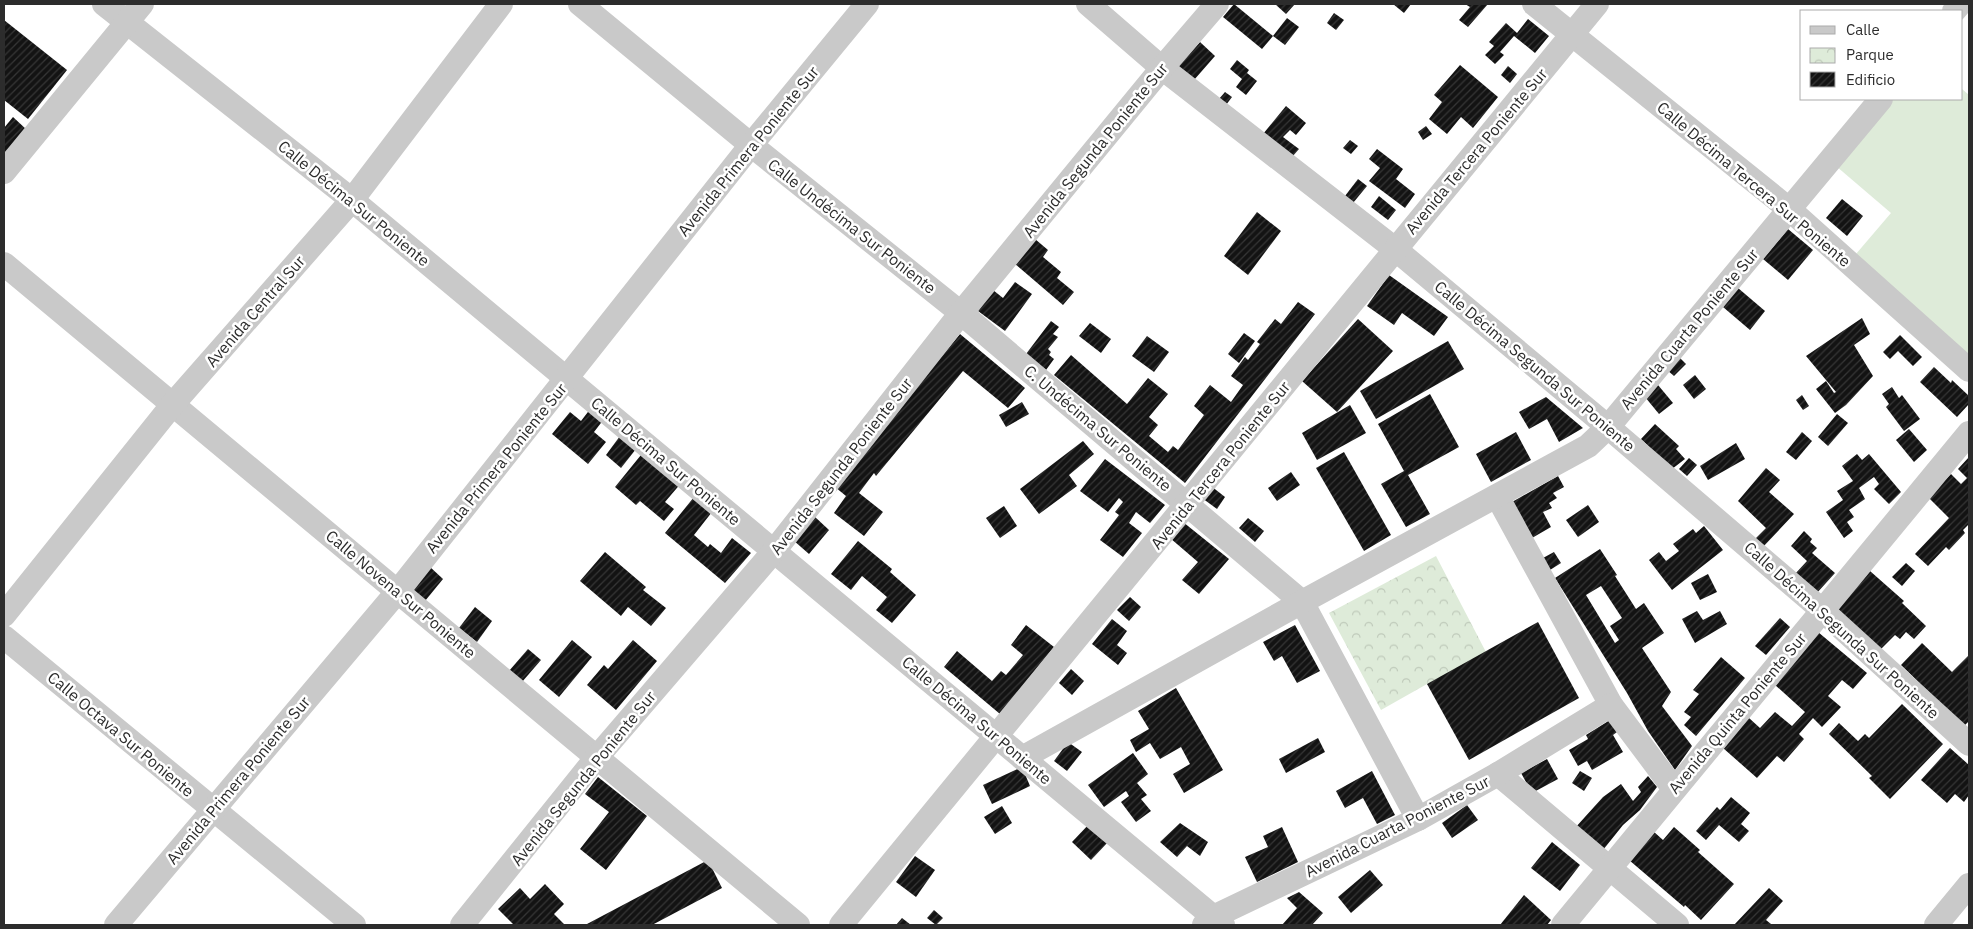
<svg xmlns="http://www.w3.org/2000/svg" width="1973" height="929" font-family="'IBM Plex Sans',sans-serif">
<defs>
<pattern id="park-crowns" width="20" height="18" patternUnits="userSpaceOnUse" patternTransform="scale(1.25)"><rect width="20" height="18" fill="#deebd9"/><path d="M2 6a3 3 0 1 1 6 0M12 15a3 3 0 1 1 6 0" fill="none" stroke="#bfcaba"/></pattern>
<pattern id="building-hatch" width="6" height="6" patternUnits="userSpaceOnUse" patternTransform="scale(1.25)"><rect width="6" height="6" fill="#131313"/><path d="M-1 1l2-2M0 6l6-6M5 7l2-2" fill="none" stroke="#363636"/></pattern>
</defs>
<rect width="100%" height="100%" fill="#fff"/>
<path fill="#deebd9" d="M1962,89L1969,95V358L1856,254L1891,213L1836,166L1891,99H1962Z"/>
<path fill="url(#park-crowns)" d="M1436,556L1487,654L1427,684L1381,710L1329,613Z"/>
<g fill="url(#building-hatch)" fill-rule="evenodd">
<path d="M1234,4L1273,36L1262,49L1223,17Z"/>
<path d="M1275,4H1295L1286,14Z"/>
<path d="M1393,4H1411L1404,13Z"/>
<path d="M1465,4H1488L1468,27L1459,20L1470,7Z"/>
<path d="M1334,13L1344,20L1336,30L1327,23Z"/>
<path d="M1287,18L1299,27L1285,45L1273,36Z"/>
<path d="M1528,19L1549,36L1535,53L1514,36L1500,52L1504,55L1495,64L1485,55L1494,46L1489,42L1506,23L1517,33Z"/>
<path d="M4,20L67,70L28,119L4,100Z"/>
<path d="M1200,42L1215,56L1194,80L1178,66Z"/>
<path d="M1237,60L1249,70L1247,73L1257,81L1246,95L1236,87L1242,79L1230,69Z"/>
<path d="M1460,65L1498,97L1473,128L1461,117L1447,134L1429,119L1442,102L1434,95Z"/>
<path d="M1508,66L1517,74L1510,83L1501,75Z"/>
<path d="M1225,92L1232,97L1226,105L1219,99Z"/>
<path d="M1286,106L1306,123L1296,135L1290,130L1283,137L1299,149L1292,157L1263,134Z"/>
<path d="M13,117L27,130L4,157V128Z"/>
<path d="M1426,126L1432,134L1423,140L1418,132Z"/>
<path d="M1350,140L1358,146L1351,154L1343,148Z"/>
<path d="M1377,149L1403,169L1396,179L1415,194L1405,208L1369,181L1380,168L1369,159Z"/>
<path d="M1358,179L1367,186L1353,203L1345,196Z"/>
<path d="M1379,196L1396,210L1388,220L1371,207Z"/>
<path d="M1842,199L1863,216L1847,236L1826,218Z"/>
<path d="M1257,212L1281,231L1248,275L1224,256Z"/>
<path d="M1788,229L1813,250L1788,280L1763,259Z"/>
<path d="M1035,239L1048,250L1043,257L1061,272L1057,278L1074,292L1063,305L1015,264Z"/>
<path d="M1389,275L1448,317L1434,336L1402,313L1394,325L1367,306Z"/>
<path d="M1015,282L1032,294L1005,331L978,311L993,290L1003,298Z"/>
<path d="M1738,288L1765,311L1750,330L1723,307Z"/>
<path d="M1298,302L1315,314L1185,483L1054,375L1071,355L1127,404L1148,378L1168,394L1149,417L1158,425L1149,436L1168,452L1173,446L1178,450L1204,415L1194,406L1210,385L1231,402L1243,385L1231,376L1245,357L1248,360L1260,344L1257,342L1275,319L1281,324Z"/>
<path d="M1862,318L1870,334L1854,345L1873,376L1846,405L1835,413L1816,389L1826,381L1834,393L1836,392L1806,356Z"/>
<path d="M1358,319L1393,351L1337,412L1302,381Z"/>
<path d="M1051,321L1059,327L1053,334L1058,337L1048,349L1051,352L1049,355L1054,359L1046,370L1026,354Z"/>
<path d="M1090,323L1111,339L1101,353L1079,336Z"/>
<path d="M1244,333L1255,341L1239,363L1228,354Z"/>
<path d="M960,334L1025,388L1008,408L963,371L876,476L874,473L859,493L883,512L864,536L834,513L846,496L835,487L856,459Z"/>
<path d="M1900,335L1922,357L1913,366L1898,351L1890,359L1883,352Z"/>
<path d="M1147,336L1169,352L1154,372L1132,356Z"/>
<path d="M1448,341L1464,369L1376,419L1360,391Z"/>
<path d="M1679,357L1686,364L1674,376L1667,370Z"/>
<path d="M1934,367L1951,383L1952,380L1969,396V404L1957,417L1920,382Z"/>
<path d="M1695,375L1706,389L1694,399L1683,385Z"/>
<path d="M1658,385L1673,403L1659,414L1645,397Z"/>
<path d="M1892,387L1899,398L1902,395L1920,419L1904,431L1886,407L1889,404L1882,394Z"/>
<path d="M1430,394L1459,447L1408,475L1430,514L1406,527L1381,484L1404,471L1378,424Z"/>
<path d="M1802,395L1809,406L1803,410L1796,400Z"/>
<path d="M1546,397L1583,428L1559,442L1547,419L1529,429L1519,412Z"/>
<path d="M1022,402L1029,414L1006,427L999,415Z"/>
<path d="M1350,405L1366,433L1317,460L1302,433Z"/>
<path d="M591,408L604,419L594,432L606,442L588,464L552,434L570,412L581,421Z"/>
<path d="M1837,414L1848,423L1828,446L1818,437Z"/>
<path d="M1655,424L1679,446L1676,449L1685,459L1672,469L1641,439Z"/>
<path d="M1909,429L1927,450L1914,462L1896,440Z"/>
<path d="M1516,432L1531,460L1491,482L1476,454Z"/>
<path d="M1802,432L1812,441L1796,460L1786,452Z"/>
<path d="M620,436L636,449L621,468L606,455Z"/>
<path d="M1083,441L1094,454L1069,475L1077,486L1039,514L1020,489Z"/>
<path d="M1736,443L1745,459L1708,480L1700,466Z"/>
<path d="M645,450L682,482L665,502L674,509L664,521L640,501L636,505L615,487Z"/>
<path d="M1344,452L1391,535L1364,551L1316,468Z"/>
<path d="M1857,454L1862,460L1869,454L1901,492L1889,504L1874,489L1879,484L1874,477L1859,488L1865,499L1849,510L1854,517L1847,522L1853,531L1844,538L1826,512L1843,500L1837,491L1853,481L1842,466Z"/>
<path d="M1969,457V524L1963,530L1965,533L1949,550L1946,547L1928,566L1915,554L1949,518L1928,497L1951,474L1961,484L1967,478L1958,469Z"/>
<path d="M1689,458L1697,465L1687,476L1679,469Z"/>
<path d="M1105,459L1165,505L1150,523L1136,512L1129,523L1142,533L1123,557L1100,540L1119,515L1115,512L1123,502L1119,498L1108,512L1080,491Z"/>
<path d="M1766,468L1780,480L1769,492L1794,514L1763,547L1755,539L1766,528L1738,501Z"/>
<path d="M1291,472L1300,485L1277,501L1268,488Z"/>
<path d="M1558,476L1564,487L1553,493L1557,498L1549,503L1552,508L1543,512L1551,527L1532,538L1512,502Z"/>
<path d="M1211,486L1225,497L1217,509L1202,498Z"/>
<path d="M694,497L712,512L694,535L708,547L710,544L721,553L732,538L751,553L725,583L665,533Z"/>
<path d="M1588,505L1599,522L1578,537L1566,520Z"/>
<path d="M1004,506L1017,526L1000,538L986,518Z"/>
<path d="M814,516L829,530L809,554L793,540Z"/>
<path d="M1248,518L1264,531L1255,542L1239,528Z"/>
<path d="M1183,522L1229,559L1199,594L1182,580L1198,562L1170,538Z"/>
<path d="M1704,526L1723,550L1672,590L1649,560L1659,552L1666,561L1679,551L1673,544L1693,529L1696,533Z"/>
<path d="M1804,531L1812,539L1810,542L1817,548L1812,553L1835,573L1816,594L1795,574L1807,561L1791,546Z"/>
<path d="M858,541L892,569L890,572L916,595L892,623L876,610L887,597L862,576L851,590L831,574Z"/>
<path d="M1600,549L1617,575L1615,576L1636,609L1644,603L1664,633L1642,648L1671,692L1662,706L1692,746L1675,770L1648,731L1627,693L1555,578ZM1601,586L1622,618L1610,626L1619,640L1615,643L1586,595Z"/>
<path d="M605,552L646,587L643,590L666,608L651,626L628,607L621,616L580,581Z"/>
<path d="M1554,552L1561,563L1550,570L1543,558Z"/>
<path d="M1906,563L1915,571L1902,586L1892,577Z"/>
<path d="M429,566L443,579L425,601L410,589Z"/>
<path d="M1870,571L1904,601L1902,603L1926,626L1914,639L1906,632L1900,639L1895,635L1879,651L1835,612Z"/>
<path d="M1708,574L1717,592L1700,600L1691,583Z"/>
<path d="M1130,597L1141,607L1129,621L1117,610Z"/>
<path d="M475,607L492,621L477,642L459,628Z"/>
<path d="M1697,611L1703,620L1720,611L1727,624L1695,643L1682,619Z"/>
<path d="M1780,618L1790,627L1766,655L1755,646Z"/>
<path d="M1112,619L1127,631L1117,645L1127,653L1118,665L1092,644Z"/>
<path d="M1538,622L1579,698L1469,760L1427,684Z"/>
<path d="M1026,625L1054,647L1000,714L944,667L957,651L992,681L1001,671L1006,675L1023,655L1011,645Z"/>
<path d="M1295,625L1320,671L1297,683L1282,656L1274,661L1263,642Z"/>
<path d="M1818,632L1867,673L1853,689L1842,680L1828,696L1841,707L1822,727L1813,718L1799,734L1804,739L1784,762L1777,756L1757,778L1723,748L1749,718L1760,728L1775,712L1792,726L1805,712L1774,684Z"/>
<path d="M572,640L592,657L559,697L539,680Z"/>
<path d="M633,640L657,661L616,710L587,685L604,665L608,669Z"/>
<path d="M1922,643L1952,672L1969,655V721L1964,726L1901,665Z"/>
<path d="M528,649L541,660L522,682L509,671Z"/>
<path d="M1721,657L1745,678L1696,736L1684,725L1691,717L1684,712L1699,694L1693,690Z"/>
<path d="M1071,669L1084,681L1072,695L1059,683Z"/>
<path d="M1176,688L1223,770L1184,793L1173,774L1190,764L1181,747L1160,759L1150,743L1136,752L1130,740L1149,729L1138,711Z"/>
<path d="M1902,704L1943,744L1890,799L1869,778L1872,776L1829,734L1839,723L1858,741L1865,734L1869,738Z"/>
<path d="M1610,720L1617,732L1613,735L1623,752L1592,770L1587,761L1578,766L1569,750L1588,739L1586,735Z"/>
<path d="M1318,738L1325,752L1286,773L1279,759Z"/>
<path d="M1068,742L1082,752L1067,771L1054,761Z"/>
<path d="M1950,748L1969,765V795L1964,802L1955,794L1947,803L1921,780Z"/>
<path d="M1133,753L1148,774L1137,783L1147,795L1141,799L1151,811L1136,822L1121,802L1129,796L1126,791L1104,807L1088,785Z"/>
<path d="M1547,759L1558,779L1532,793L1521,773Z"/>
<path d="M1022,767L1030,786L992,804L983,785Z"/>
<path d="M1372,771L1395,815L1377,824L1363,798L1345,808L1336,791Z"/>
<path d="M1580,771L1592,778L1584,791L1572,783Z"/>
<path d="M1648,776L1657,787L1640,810L1623,825L1603,850L1575,828L1603,797L1621,784L1633,801L1641,792L1638,787Z"/>
<path d="M598,777L647,816L606,870L580,849L609,812L585,794Z"/>
<path d="M1731,797L1750,813L1741,824L1749,831L1739,842L1719,825L1706,840L1696,831L1717,807L1720,810Z"/>
<path d="M1467,805L1478,820L1452,838L1442,823Z"/>
<path d="M1002,806L1012,823L995,834L984,817Z"/>
<path d="M1090,823L1109,841L1091,860L1072,842Z"/>
<path d="M1180,823L1208,842L1200,856L1187,846L1177,857L1160,842Z"/>
<path d="M1282,827L1298,862L1257,882L1245,857L1268,847L1263,836Z"/>
<path d="M1674,827L1700,850L1698,852L1734,884L1701,920L1685,905L1684,907L1629,860L1653,831L1663,840Z"/>
<path d="M1552,842L1580,865L1560,891L1531,868Z"/>
<path d="M915,856L935,870L916,897L896,882Z"/>
<path d="M708,860L722,888L652,925H588L587,924Z"/>
<path d="M1370,870L1383,885L1351,913L1338,897Z"/>
<path d="M545,884L564,904L554,914L565,925H514L498,909L520,888L530,899Z"/>
<path d="M1769,888L1783,901L1766,920L1771,924L1770,925H1734Z"/>
<path d="M1299,892L1323,913L1312,925H1282L1297,908L1287,898Z"/>
<path d="M1524,895L1551,920L1547,925H1500Z"/>
<path d="M934,910L943,918L936,925L927,918Z"/>
<path d="M902,918L911,925H896Z"/>
</g>
<g fill="none" stroke-linecap="round" stroke-linejoin="round">
<g stroke="#c9c9c9" stroke-width="24">
<path d="M104,4L352,200L1223,925"/>
<path d="M580,4L751,145L961,313L1302,602L1418,819"/>
<path d="M1088,4L1162,68L1395,249L1608,427L1823,611L1969,744"/>
<path d="M1534,4L1789,209L1969,370"/>
<path d="M1954,11L1960,4"/>
<path d="M4,172L142,4"/>
<path d="M4,264L798,925"/>
<path d="M1497,496L1611,705L1674,789"/>
<path d="M4,615L173,404L352,200L501,4"/>
<path d="M4,637L354,925"/>
<path d="M1022,758L1302,602L1588,446L1608,427L1881,99"/>
<path d="M1498,774L1677,925"/>
<path d="M116,925L398,591L751,145L867,4"/>
<path d="M462,925L597,757L774,551L961,313L1162,68L1217,4"/>
<path d="M841,925L1597,4"/>
<path d="M1204,925L1213,917L1418,819L1498,774L1611,705"/>
<path d="M1563,925L1969,433"/>
<path d="M1936,925L1969,885"/>
</g>
</g>
<g text-anchor="middle" dominant-baseline="central" stroke-width="5" stroke-linejoin="round" paint-order="stroke">
<g font-size="16" fill="#2c2c2c" stroke="#fff">
<text transform="translate(1095 150) rotate(-51)">Avenida Segunda Poniente Sur</text>
<text transform="translate(748 151) rotate(-51)">Avenida Primera Poniente Sur</text>
<text transform="translate(1476 151) rotate(-50)">Avenida Tercera Poniente Sur</text>
<text transform="translate(1754 184) rotate(40)">Calle Décima Tercera Sur Poniente</text>
<text transform="translate(354 203) rotate(39)">Calle Décima Sur Poniente</text>
<text transform="translate(852 226) rotate(38)">Calle Undécima Sur Poniente</text>
<text transform="translate(255 311) rotate(-49)">Avenida Central Sur</text>
<text transform="translate(1689 329) rotate(-50)">Avenida Cuarta Poniente Sur</text>
<text transform="translate(1535 366) rotate(40)">Calle Décima Segunda Sur Poniente</text>
<text transform="translate(1098 428) rotate(40)">C. Undécima Sur Poniente</text>
<text transform="translate(666 461) rotate(40)">Calle Décima Sur Poniente</text>
<text transform="translate(1220 465) rotate(-51)">Avenida Tercera Poniente Sur</text>
<text transform="translate(841 466) rotate(-52)">Avenida Segunda Poniente Sur</text>
<text transform="translate(496 468) rotate(-51)">Avenida Primera Poniente Sur</text>
<text transform="translate(401 594) rotate(40)">Calle Novena Sur Poniente</text>
<text transform="translate(1842 630) rotate(42)">Calle Décima Segunda Sur Poniente</text>
<text transform="translate(1737 713) rotate(-50)">Avenida Quinta Poniente Sur</text>
<text transform="translate(977 720) rotate(40)">Calle Décima Sur Poniente</text>
<text transform="translate(121 734) rotate(40)">Calle Octava Sur Poniente</text>
<text transform="translate(583 778) rotate(-51)">Avenida Segunda Poniente Sur</text>
<text transform="translate(238 780) rotate(-50)">Avenida Primera Poniente Sur</text>
<text transform="translate(1397 826) rotate(-27)">Avenida Cuarta Poniente Sur</text>
</g>
</g>
<rect width="1973" height="929" fill="none" stroke="#2c2c2c" stroke-width="10"/>
<rect x="1800" y="10" width="162" height="90" fill="#ffffff" stroke="#ababab"/>
<rect x="1810" y="26" width="25" height="8" fill="#c9c9c9" stroke="#ababab"/>
<text x="1846" y="35" font-size="15" fill="#2c2c2c">Calle</text>
<rect x="1810" y="48" width="25" height="15" fill="url(#park-crowns)" stroke="#ababab"/>
<text x="1846" y="60" font-size="15" fill="#2c2c2c">Parque</text>
<rect x="1810" y="72" width="25" height="15" fill="url(#building-hatch)" stroke="#ababab"/>
<text x="1846" y="85" font-size="15" fill="#2c2c2c">Edificio</text>
</svg>
